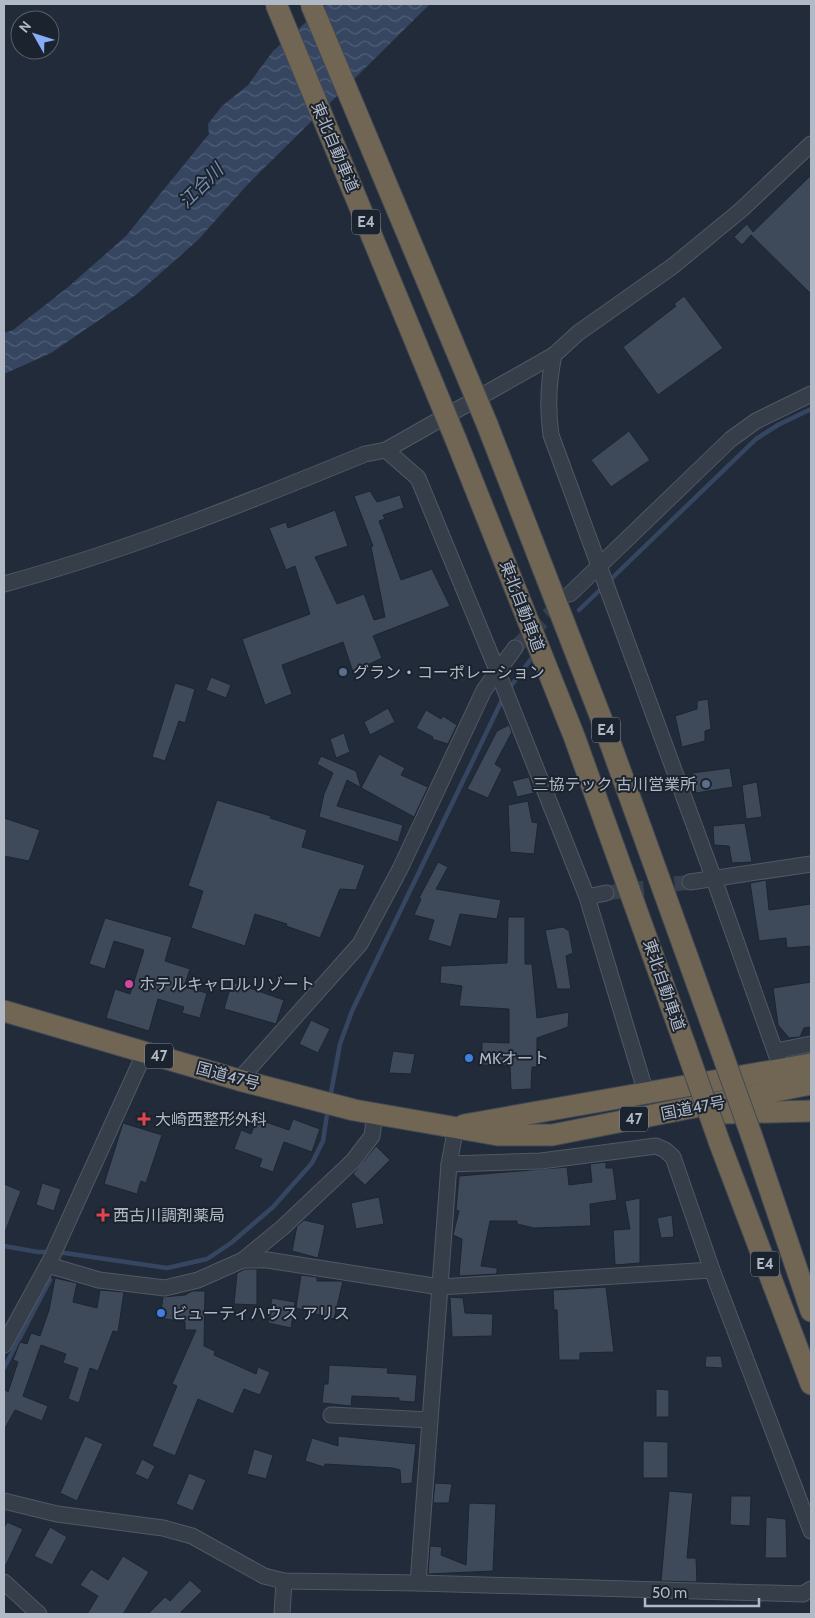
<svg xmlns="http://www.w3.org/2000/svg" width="815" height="1618" font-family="Cabin,'Noto Sans JP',sans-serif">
<defs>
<pattern id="water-waves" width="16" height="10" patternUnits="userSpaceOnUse" patternTransform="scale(1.25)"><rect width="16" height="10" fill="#364661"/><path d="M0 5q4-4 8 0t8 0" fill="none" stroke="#515f76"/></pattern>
</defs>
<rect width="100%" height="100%" fill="#222b3a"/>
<path fill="url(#water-waves)" d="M327,4H430L247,185L198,240L137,294L51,353L4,374V333L13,330L67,288L126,236L209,134L208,124L222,106L248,85L273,51Z"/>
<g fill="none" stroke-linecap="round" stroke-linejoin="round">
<g stroke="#364661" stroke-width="4.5">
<path d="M609,581L756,439L778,425L811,409"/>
<path d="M579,610L603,587"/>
<path d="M508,690L531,659"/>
<path d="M330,1098L340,1044L352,1011L504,696"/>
<path d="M4,1246L38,1252H50"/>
<path d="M58,1252L167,1268L207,1259L231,1243L273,1207L312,1163L323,1141L328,1108"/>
<path d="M4,1368L50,1280"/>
</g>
</g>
<g fill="#3e4959" stroke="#1d2531">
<path d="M811,175V294L751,235L742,245L734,237L747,224L753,232Z"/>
<path d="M684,296L723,348L658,395L623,347L676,306L674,304Z"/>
<path d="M629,431L650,460L611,487L591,460Z"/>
<path d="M370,491L377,502L400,495L404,508L383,515L385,519L379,521L401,580L432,569L450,606L373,636L382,658L353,672L343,642L282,665L292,694L265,705L242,639L310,614L295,566L286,570L269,528L286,522L288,528L335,510L348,546L315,557L337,604L364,594L374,620L385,617L371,547L373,546L354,496Z"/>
<path d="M211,677L231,685L226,698L206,690Z"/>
<path d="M175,683L195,689L185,723L179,721L165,761L152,757Z"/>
<path d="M708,699L711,729L705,731V741L682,747L675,716L697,709V701Z"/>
<path d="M388,708L395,722L370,735L364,722Z"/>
<path d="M426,710L441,719L443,716L457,725L448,744L432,739L433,737L416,728Z"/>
<path d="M509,725L512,732L495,764L502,769L488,798L467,789L497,731Z"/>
<path d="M344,733L350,752L336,758L330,739Z"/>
<path d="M379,754L405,768L401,775L428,787L414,817L347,780L337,806L403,825L398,842L319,817L324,794L333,773L317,764L321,756L356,771L361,788Z"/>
<path d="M730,768L733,787L696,793L692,773Z"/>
<path d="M529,777L534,793L517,797L512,781Z"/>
<path d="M757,782L762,817L746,819L742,785Z"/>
<path d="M217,800L271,816L270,818L307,830L302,847L365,865L356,890L340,889L320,938L286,926L287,924L255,914L245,946L191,928L203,891L188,886Z"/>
<path d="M528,801L532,822L538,823L534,854L510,852L508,805Z"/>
<path d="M4,818L40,830L29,861L4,856Z"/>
<path d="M745,823L752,862L732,863L729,846L714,845L713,826Z"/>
<path d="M438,862L448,867L436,889L501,900L497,919L460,914L451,947L428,940L434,920L414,915L421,899L419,898Z"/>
<path d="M766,880L769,910L811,904V946L787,948L786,938L759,941L750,883Z"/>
<path d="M508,917H525V964H532L537,1018L569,1012L568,1027L537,1038V1067H532L531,1089L511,1090L510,1066L482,1065V1042L509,1043V1009L459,1006L462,986L440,983L441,966L507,963Z"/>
<path d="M105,918L172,937L165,961L190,969L184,987L207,993L200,1018L182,1013L184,1007L158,999L149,1031L106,1018L115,989L130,994L144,950L114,941L105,969L89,964Z"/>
<path d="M563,927L569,931L573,953L566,956L571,989H557L545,930Z"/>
<path d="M232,982L284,1000L276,1024L224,1009Z"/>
<path d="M811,982V1027L804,1028L800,1037L789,1038L778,1025L773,988Z"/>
<path d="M311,1020L330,1029L318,1053L299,1044Z"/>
<path d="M393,1051L415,1054L411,1074L389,1073Z"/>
<path d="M257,1119L289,1130L293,1119L320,1129L312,1152L284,1142L273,1172L259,1167L262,1159L234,1149L241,1130L251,1134Z"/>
<path d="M123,1123L162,1135L146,1183L141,1181L137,1194L104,1184Z"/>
<path d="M376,1146L390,1160L365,1185L353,1174Z"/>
<path d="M606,1162V1168H613L617,1200L590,1204L591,1226L534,1228L517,1224V1221H490L481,1266L497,1268V1274L459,1276L462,1239L453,1235L459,1211L456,1210L459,1176L567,1167L569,1185L592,1182L590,1164Z"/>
<path d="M42,1183L61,1189L54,1211L36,1205Z"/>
<path d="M4,1184L21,1191L5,1232H4Z"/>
<path d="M379,1197L384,1224L356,1229L351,1203Z"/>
<path d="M640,1198V1263L615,1265L613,1230L630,1229L625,1201Z"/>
<path d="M672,1215L674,1237L661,1238L657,1218Z"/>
<path d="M304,1220L325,1225L318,1258L292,1251L297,1226Z"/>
<path d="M245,1269H257V1305L234,1304L237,1273Z"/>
<path d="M301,1275L317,1277V1281H343L334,1319L296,1308Z"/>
<path d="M55,1278L77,1283L73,1302L97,1308L100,1290L124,1292L118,1332L113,1331L98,1371L90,1368L79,1403L68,1399L78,1368L63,1363L66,1354L41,1345L23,1396L48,1406L42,1421L15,1410L4,1430V1389L8,1392L18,1362L13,1360L20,1342L27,1344L31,1333L40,1336L49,1310Z"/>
<path d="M606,1287L614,1352L580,1353V1360H559L557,1310H554L553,1290Z"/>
<path d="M192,1291H205L204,1346L215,1351L214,1355L256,1374L258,1367L270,1372L260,1395L244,1389L233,1414L198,1399L175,1456L152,1446L177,1386L172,1384L196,1330H185V1322L160,1318L163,1297L185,1295Z"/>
<path d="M450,1297L463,1298L465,1313L493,1314L492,1336L452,1337Z"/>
<path d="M272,1298L295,1302L291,1328L268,1323Z"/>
<path d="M706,1356H721L723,1368L705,1367Z"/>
<path d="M329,1365L388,1368L387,1373L417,1375L415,1402L399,1401V1398L352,1396L351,1406L322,1403L324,1384H328Z"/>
<path d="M656,1389L669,1390V1417H656Z"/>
<path d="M85,1436L103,1444L77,1501L60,1493Z"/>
<path d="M338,1436L416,1444L412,1483L401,1484L400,1470L393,1468L325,1464L324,1467L305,1461L312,1438L338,1446Z"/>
<path d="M643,1441L668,1442V1478H643Z"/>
<path d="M254,1449L273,1455L266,1479L247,1474Z"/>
<path d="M142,1459L155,1466L148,1480L135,1474Z"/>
<path d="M189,1473L206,1480L193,1511L176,1504Z"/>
<path d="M435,1483L452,1484L449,1503H433Z"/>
<path d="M669,1491L693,1493L687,1558H696L697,1582L661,1581Z"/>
<path d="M731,1496H751L750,1526L730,1525Z"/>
<path d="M469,1503L496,1504L493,1571L428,1574L430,1546L442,1547L441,1555L466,1565Z"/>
<path d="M766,1517L786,1519L787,1558H765Z"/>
<path d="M7,1522L23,1529L4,1569V1528Z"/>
<path d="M50,1527L67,1537L52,1565L34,1556Z"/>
<path d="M123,1556L149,1572L123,1614H87L98,1596L80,1585L91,1569L108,1580Z"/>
<path d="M190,1580L202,1591L181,1612L183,1614H148L165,1597L170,1601Z"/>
</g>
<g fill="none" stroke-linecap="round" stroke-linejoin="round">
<g stroke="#37404f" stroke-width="15" stroke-dasharray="15 8" stroke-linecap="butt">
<path d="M515,648L564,600"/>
<path d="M606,893L690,882"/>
</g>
<g stroke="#515865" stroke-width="17">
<g id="minor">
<path d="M554,355C548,383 547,407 551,435L714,879L781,1068"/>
<path d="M386,450L418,478L497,670L587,897L646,1093"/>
<path d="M4,584C128,550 246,503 365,454L386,450L554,355L578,333L673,266L741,210L811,144"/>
<path d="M570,594L731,439L756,421L811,394"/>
<path d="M690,882L811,864"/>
<path d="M587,897L606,893"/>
<path d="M776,1051L811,1044"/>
<path d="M239,1080L360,944L400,869L484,690L515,648"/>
<path d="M449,1164L541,1161L656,1146L665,1150L673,1157L712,1270L811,1531"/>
<path d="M243,1260H267L440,1287L712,1270"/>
<path d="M48,1265L99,1280L165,1288L198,1280L243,1260L282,1228L353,1161L372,1136L375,1114"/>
<path d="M4,1345L51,1259L145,1052"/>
<path d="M331,1415L430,1420"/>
<path d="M4,1501L57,1514L163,1528L192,1536L264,1576L284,1581L418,1583L449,1164L456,1127"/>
<path d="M4,1582L39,1614"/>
<path d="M418,1583L803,1594L811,1589"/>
<path d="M282,1614L284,1581"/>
</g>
</g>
<g stroke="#414855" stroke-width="23">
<g id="highway">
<path d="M487,424L603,723L717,1039"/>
<path d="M456,440L574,736L685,1045"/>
<path d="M4,1011L239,1080L354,1110L498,1135H552L811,1084"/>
<path d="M727,1113L811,1111"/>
<path d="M464,1125L811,1064"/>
<path d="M752,1137L811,1311"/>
<path d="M720,1144L811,1384"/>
</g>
</g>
<use href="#minor" stroke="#363e4a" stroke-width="15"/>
<use href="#highway" stroke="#706653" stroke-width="21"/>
<g stroke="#414855" stroke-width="23" stroke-linecap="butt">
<g id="highway-bridge">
<path d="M276,4L456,440"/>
<path d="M311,4L487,424"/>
<path d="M717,1039L752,1137"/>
<path d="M685,1045L720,1144"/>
</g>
</g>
<use href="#highway-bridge" stroke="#706653" stroke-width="21"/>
</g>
<g fill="#5c6f8a" stroke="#1b232f" stroke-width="2">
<circle cx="343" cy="672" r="5"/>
<circle cx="706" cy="784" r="5"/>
</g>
<circle fill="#d1479c" stroke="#1b232f" stroke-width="2" cx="129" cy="984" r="5"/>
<g fill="#3f7fe0" stroke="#1b232f" stroke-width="2">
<circle cx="469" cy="1058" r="5"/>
<circle cx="161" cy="1313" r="5"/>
</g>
<g fill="#e0444e" stroke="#1b232f" stroke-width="2">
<path d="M141.5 1111.5h5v5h5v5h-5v5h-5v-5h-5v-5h5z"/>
<path d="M100.5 1207.5h5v5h5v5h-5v5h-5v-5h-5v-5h5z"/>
</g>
<g text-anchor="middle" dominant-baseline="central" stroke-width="4" stroke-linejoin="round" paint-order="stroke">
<g fill="#1b232f" stroke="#848b99" stroke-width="1">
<rect x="352" y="209.5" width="28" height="25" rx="4"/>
<rect x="592" y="717.5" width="28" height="25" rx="4"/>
<rect x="145" y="1043.5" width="28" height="25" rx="4"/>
<rect x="620" y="1106.5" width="28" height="25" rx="4"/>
<rect x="751" y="1251.5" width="28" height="25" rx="4"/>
</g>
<g font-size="15" font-weight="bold" fill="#b1b8c6">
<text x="366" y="222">E4</text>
<text x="606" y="730">E4</text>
<text x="159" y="1056">47</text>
<text x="634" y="1119">47</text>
<text x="765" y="1264">E4</text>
</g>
<g font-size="16" fill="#b1b8c6" stroke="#1b232f">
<text transform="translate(335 147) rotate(67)">東北自動車道</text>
<text transform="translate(522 606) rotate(69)">東北自動車道</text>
<text transform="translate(664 985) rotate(71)">東北自動車道</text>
<text transform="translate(228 1076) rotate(15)">国道47号</text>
<text transform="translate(693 1108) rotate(-11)">国道47号</text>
</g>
<g font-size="16" fill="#b1b8c6" stroke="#1b232f" text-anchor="start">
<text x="353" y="672">グラン・コーポレーション</text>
<text x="696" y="784" text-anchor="end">三協テック 古川営業所</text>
<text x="139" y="984">ホテルキャロルリゾート</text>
<text x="479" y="1058">MKオート</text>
<text x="155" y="1119">大崎西整形外科</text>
<text x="113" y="1215">西古川調剤薬局</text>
<text x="171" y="1313">ビューティハウス アリス</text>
</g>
<g font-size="18" font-style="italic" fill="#798eae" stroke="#1b232f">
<text transform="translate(201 186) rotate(-45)">江合川</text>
</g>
</g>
<rect width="815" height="1618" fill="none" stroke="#b1b8c6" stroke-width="10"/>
<g transform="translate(35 35) rotate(309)"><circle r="24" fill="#1b232f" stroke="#575f6b"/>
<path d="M0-4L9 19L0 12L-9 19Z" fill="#86adf6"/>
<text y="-8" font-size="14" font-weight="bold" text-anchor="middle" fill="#b1b8c6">N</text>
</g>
<path d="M645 1598v8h114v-8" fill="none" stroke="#b1b8c6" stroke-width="2.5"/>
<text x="652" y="1598" font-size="15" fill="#b1b8c6" stroke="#1b232f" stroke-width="4" paint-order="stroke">50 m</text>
</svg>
